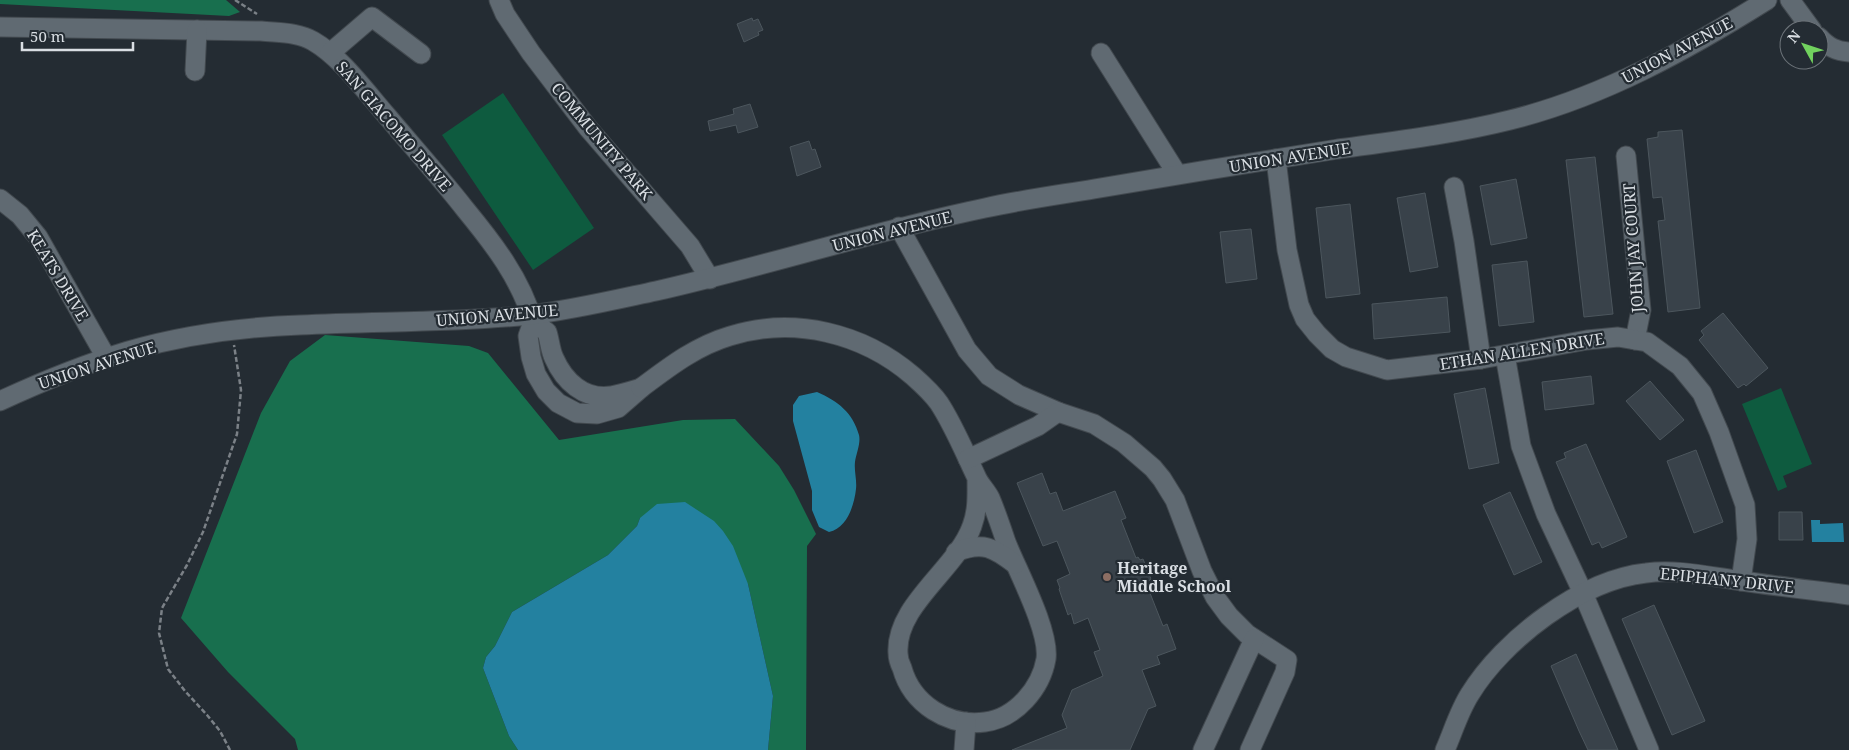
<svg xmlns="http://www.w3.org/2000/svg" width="1849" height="750" font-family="'Noto Serif',serif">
<rect width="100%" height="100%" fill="#242c33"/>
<g fill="#0e5b3f">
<path d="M503,93L594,228L533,270L442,135Z"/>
<path d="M1781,388L1812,464L1783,476L1787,487L1778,491L1742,404Z"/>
</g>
<g fill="#186f4e">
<path d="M0,0H226L240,12L229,16L0,4Z"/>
<path d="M325,335L469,346L488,353L559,440L683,420L735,419L779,466L794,490L816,534L807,546L806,750H768L773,696L748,584L640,518L637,526L608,555L512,612L495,646L486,657L483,668L509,736L518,750H298L295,739L228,672L181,618L261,413L290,361Z"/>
</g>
<g fill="#2381a0">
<path d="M817,392C838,401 853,413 859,435C861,443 856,454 855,462C854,471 857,480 856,489C854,506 847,528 829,532L819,527L812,510V491L793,421V405L799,396Z"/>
<path d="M685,502L714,521L723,531L733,546L748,584L773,696L768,750H518L509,736L483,668L486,657L495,646L512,612L608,555L637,526L640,518L657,504Z"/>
<path d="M1811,520H1820V524L1843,523L1844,542H1812Z"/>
</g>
<g fill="#39424a" stroke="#4c565d">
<path d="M752,18L753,21L758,19L763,30L758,32L759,35L744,42L737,24Z"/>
<path d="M750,104L758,127L738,133L736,125L710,131L708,121L734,114L733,109Z"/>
<path d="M1682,130L1700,308L1668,312L1658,221L1665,220L1662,197L1653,198L1647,139L1658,137V132Z"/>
<path d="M809,141L812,150L815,149L821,167L797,176L790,147Z"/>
<path d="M1595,157L1613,314L1584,317L1566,160Z"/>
<path d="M1516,179L1527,238L1491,245L1480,186Z"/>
<path d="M1425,193L1438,267L1410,272L1397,198Z"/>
<path d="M1350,204L1360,294L1326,298L1316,208Z"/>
<path d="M1251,229L1257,279L1226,283L1220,232Z"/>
<path d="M1527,261L1534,322L1499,326L1492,265Z"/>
<path d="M1447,297L1450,332L1374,339L1372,304Z"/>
<path d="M1723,313L1768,368L1746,386L1744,384L1738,388L1699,340L1704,335L1701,331Z"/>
<path d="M1591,376L1594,404L1545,410L1542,382Z"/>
<path d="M1650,381L1684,420L1660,440L1626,401Z"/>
<path d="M1485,388L1499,463L1469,469L1454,394Z"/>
<path d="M1586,444L1627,537L1602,548L1599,542L1592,545L1556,462L1566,458L1564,453Z"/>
<path d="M1696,450L1723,522L1694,533L1667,461Z"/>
<path d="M1042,473L1050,494L1056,492L1063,511L1115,491L1126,518L1121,520L1136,558L1138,557L1140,560L1143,559L1151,579L1146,583L1163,626L1167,624L1176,649L1157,656L1160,664L1142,670L1156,706L1148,709L1130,750H1012L1067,728L1062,715L1072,690L1103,676L1094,652L1100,650L1088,618L1074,624L1071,613L1068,615L1059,589L1060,588L1057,580L1070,574L1057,541L1043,546L1017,483Z"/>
<path d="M1510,492L1542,562L1514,575L1483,505Z"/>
<path d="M1779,512H1802L1803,540H1779Z"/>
<path d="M1654,605L1705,721L1672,735L1622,619Z"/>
<path d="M1576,654L1596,700L1618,750H1588L1579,731L1551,666Z"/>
</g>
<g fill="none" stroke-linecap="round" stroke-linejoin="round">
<g stroke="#42494f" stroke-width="21">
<g id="minor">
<path d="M499,0L505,14L531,53L588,128L690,246L710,279"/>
<path d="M1790,0L1812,30"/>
<path d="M0,27L261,31C278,33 298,32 313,41C341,57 366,92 387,116C413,147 440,177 465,209C493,243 521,279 533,322"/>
<path d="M1819,37C1828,47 1836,51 1849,52"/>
<path d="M330,53L372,17L421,54"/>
<path d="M1101,53L1177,174"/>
<path d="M195,71L197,30"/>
<path d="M1626,156L1641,310L1635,340"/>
<path d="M1276,159L1287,250L1299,305L1305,319L1317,334L1332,349L1346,357L1387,370L1481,359L1587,340L1618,337L1647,342L1680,366L1702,393L1719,432L1745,505L1747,539L1741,581"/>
<path d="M1454,187L1464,241L1481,359"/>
<path d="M0,199L20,215L38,237L107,359"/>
<path d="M899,227L967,350L989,376L1019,395L1058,412"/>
<path d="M533,322L547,332C550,341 550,350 554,358C564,381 584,400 611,396C621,394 631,391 641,388L618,408L597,414L577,413L558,403L546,391L536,374L531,357L528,336Z"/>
<path d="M1505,355L1521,446L1546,514L1583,593L1649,750"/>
<path d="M641,388C669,367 696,346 730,336C794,316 863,333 913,376C922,384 932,393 939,403C954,426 964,451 976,476C979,484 986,490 990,498C996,512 1001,527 1006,542C1017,570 1050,631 1046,659C1041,688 1016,718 985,722C948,727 912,704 902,668C900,664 898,658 898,653C895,605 957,569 972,526C978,510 977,495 977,480"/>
<path d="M0,401C41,382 85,364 128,351C183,335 243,327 300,325C377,321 454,323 530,315C572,310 614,300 656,291C766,266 874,231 985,208C1021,200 1058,195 1094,189C1175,175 1257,162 1338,149C1396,141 1454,134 1510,120C1603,97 1687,50 1767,0"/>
<path d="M968,459L1038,426L1058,412L1094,424L1124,443L1153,468L1162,479L1175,500L1202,571L1215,597L1229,616L1247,634L1287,660L1285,672L1250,750"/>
<path d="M956,552C983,541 994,548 1015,564"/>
<path d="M964,750L966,722"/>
<path d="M1203,750L1254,639"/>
<path d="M1445,750C1453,732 1459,711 1470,694C1503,640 1581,580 1646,573C1676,569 1707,576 1736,580C1774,586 1811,590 1849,595"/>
</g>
</g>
<g stroke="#7b8187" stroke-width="2.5" stroke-dasharray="5 2.5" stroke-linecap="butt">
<path d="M235,0L257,14"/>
<path d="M230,750L220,731L207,715L185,691L168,669L159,633L162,608L187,565L203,532L237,434L241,390L234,345"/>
</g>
<use href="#minor" stroke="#606a72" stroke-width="19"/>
</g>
<circle fill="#8d6e63" stroke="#242c33" stroke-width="2" cx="1107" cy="577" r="5"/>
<g text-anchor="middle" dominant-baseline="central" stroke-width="4.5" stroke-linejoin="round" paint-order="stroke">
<g font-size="16" fill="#d9dee3" stroke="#242c33">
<text transform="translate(1677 50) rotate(-28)">UNION AVENUE</text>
<text transform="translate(394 126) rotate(49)">SAN GIACOMO DRIVE</text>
<text transform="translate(602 141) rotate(50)">COMMUNITY PARK</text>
<text transform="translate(1290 157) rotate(-9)">UNION AVENUE</text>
<text transform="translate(892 231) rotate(-14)">UNION AVENUE</text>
<text transform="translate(1633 248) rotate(-94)">JOHN JAY COURT</text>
<text transform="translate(58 275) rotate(59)">KEATS DRIVE</text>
<text transform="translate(497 315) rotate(-5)">UNION AVENUE</text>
<text transform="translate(1522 351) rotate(-9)">ETHAN ALLEN DRIVE</text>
<text transform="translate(97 365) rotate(-18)">UNION AVENUE</text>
<text transform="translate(1727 580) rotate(6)">EPIPHANY DRIVE</text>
</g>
<g font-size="16" font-weight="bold" fill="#d9dee3" stroke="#242c33" text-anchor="start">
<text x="1117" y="568">Heritage<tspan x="1117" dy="18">Middle School</tspan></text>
</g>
</g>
<g transform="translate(1804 45) rotate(310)"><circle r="24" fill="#242c33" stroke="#6c7379"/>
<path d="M0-4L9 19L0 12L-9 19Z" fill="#71d25e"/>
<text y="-8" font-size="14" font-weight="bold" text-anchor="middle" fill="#d9dee3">N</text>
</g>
<path d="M22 42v8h111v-8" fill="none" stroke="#d9dee3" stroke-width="2.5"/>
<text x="30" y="42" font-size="15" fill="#d9dee3" stroke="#242c33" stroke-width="4" paint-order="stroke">50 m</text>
</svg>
